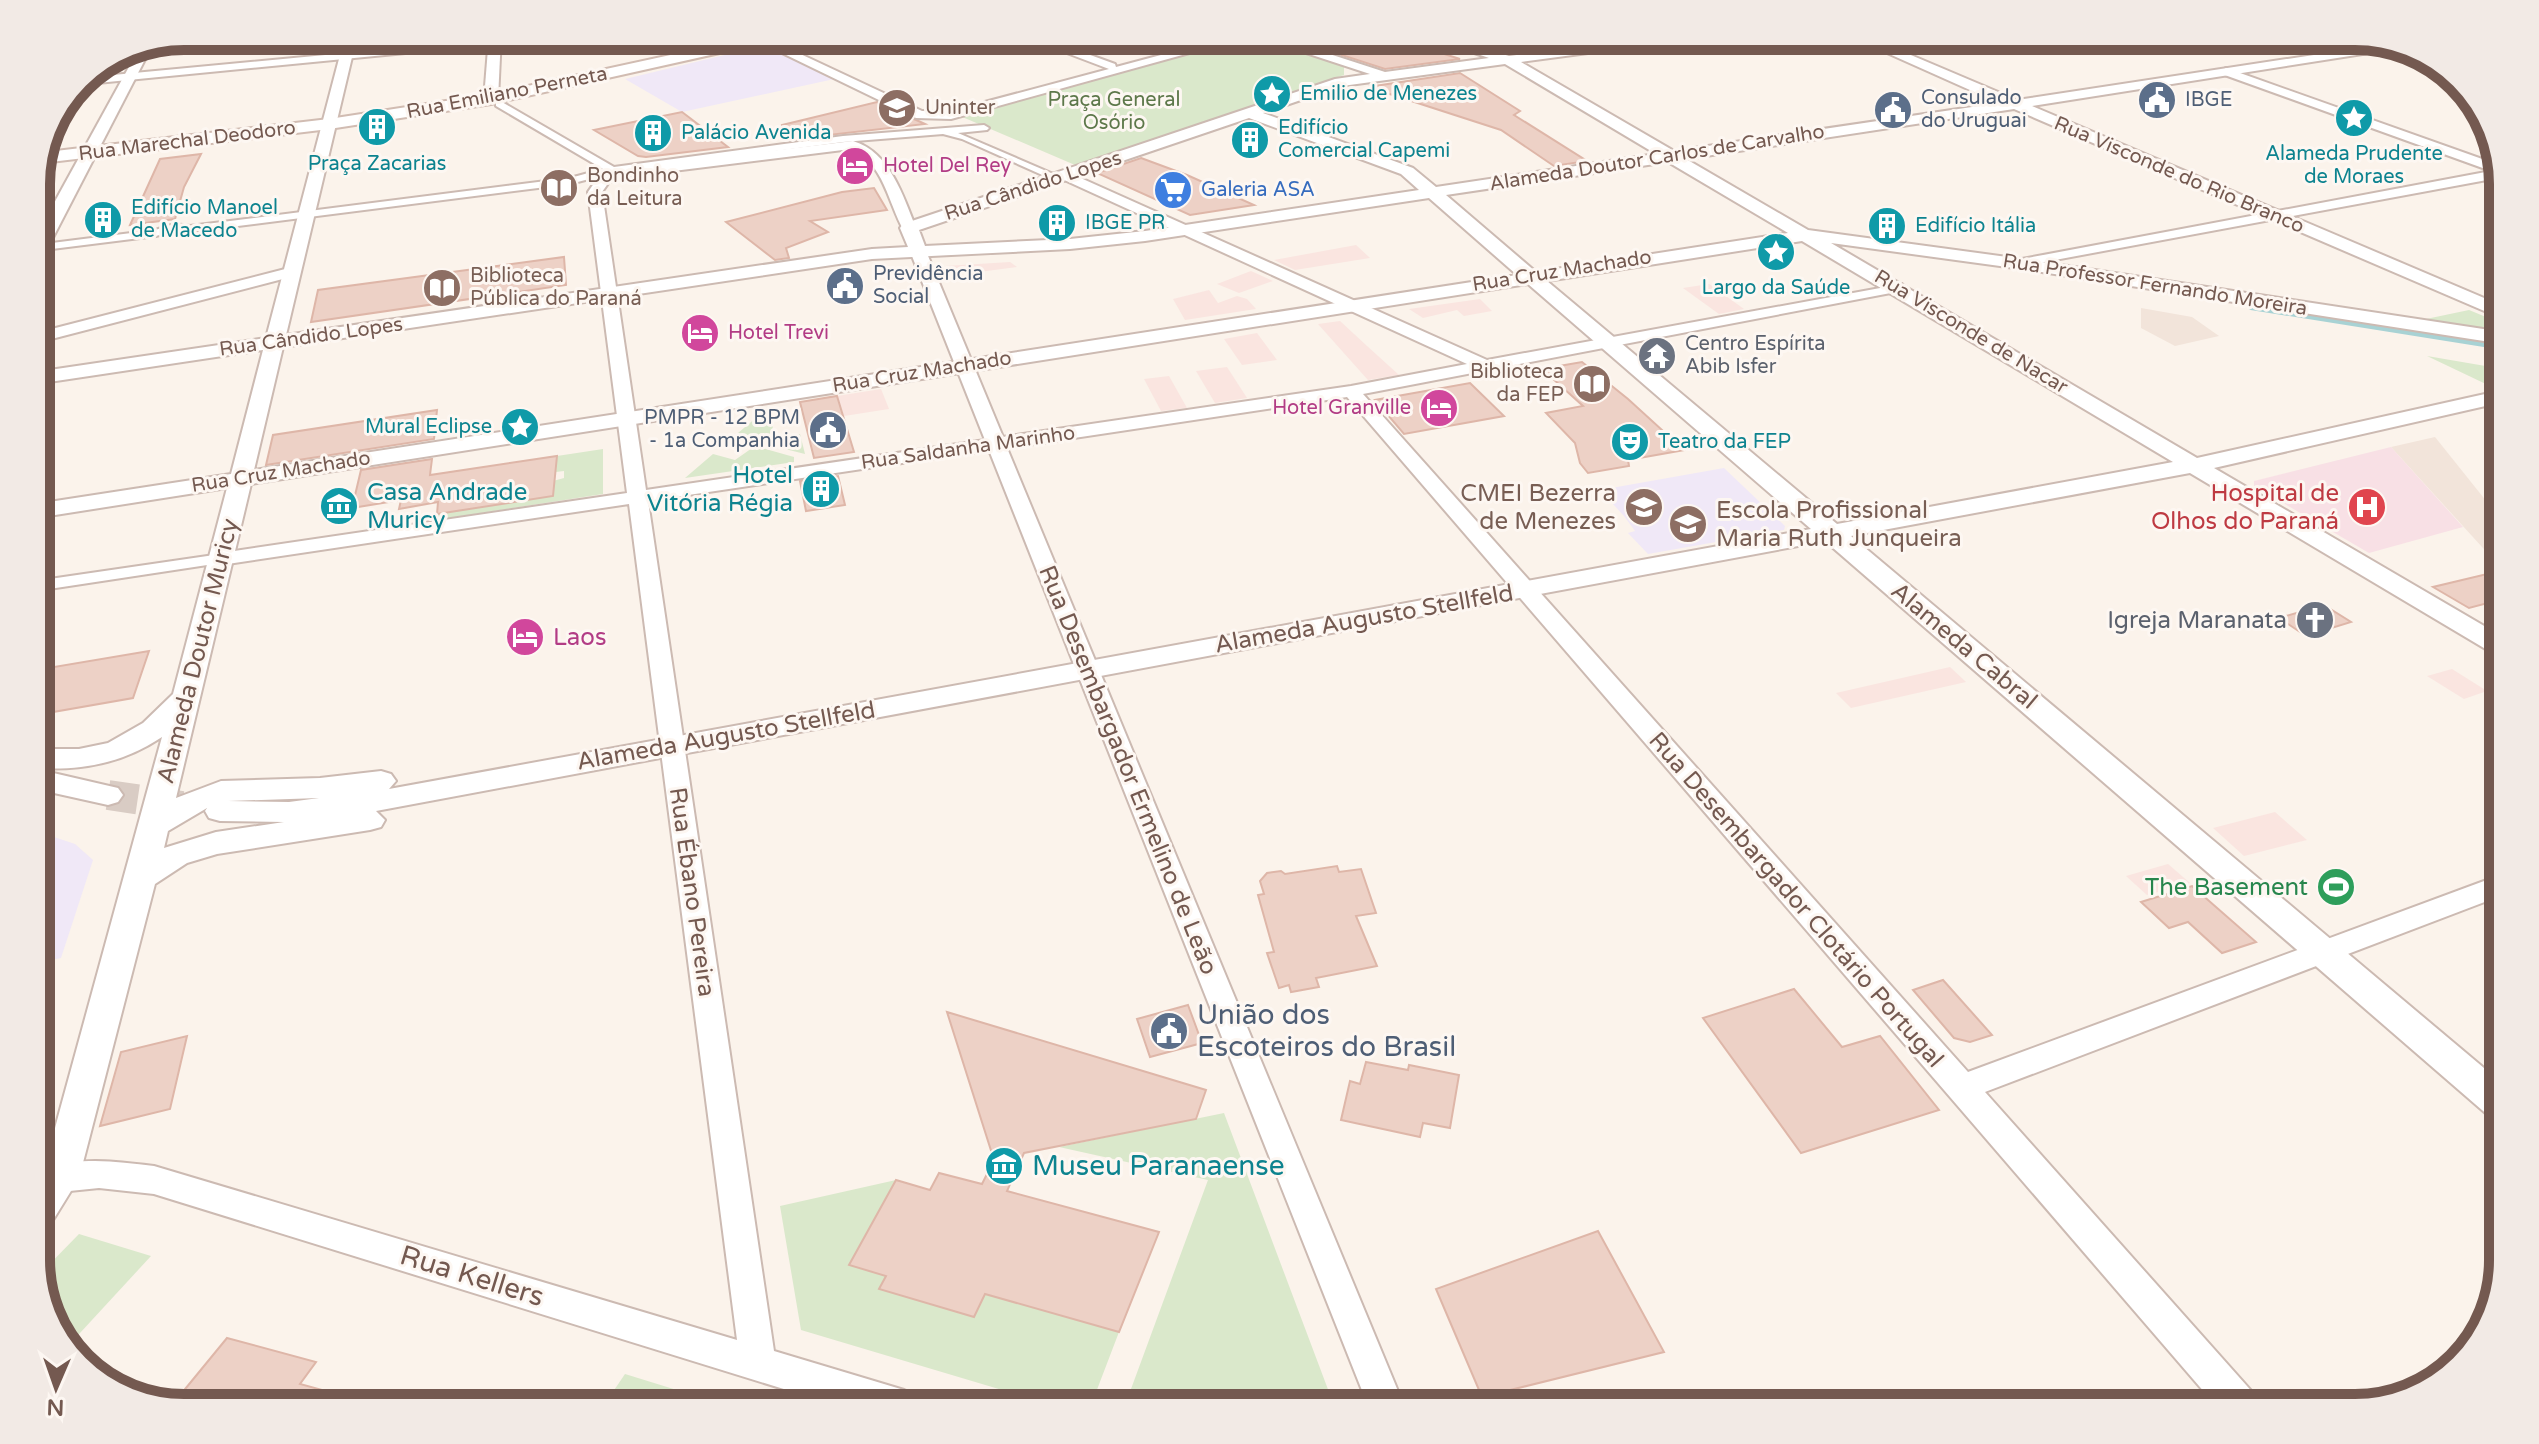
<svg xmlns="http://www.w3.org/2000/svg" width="2539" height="1444" font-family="'Varela Round',sans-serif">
<rect width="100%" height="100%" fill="#fbf3eb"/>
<g fill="#f2e4da">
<path d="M2141,308L2192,317L2219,336L2175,346L2141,328Z"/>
<path d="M2435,437L2503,522V570L2391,447Z"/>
</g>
<g fill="#fae5e0">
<path d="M1356,245L1370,258L1295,270L1274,260Z"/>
<path d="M1010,262L1017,267L949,276L945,266Z"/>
<path d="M1251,271L1273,281L1239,293L1217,284Z"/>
<path d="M1709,284L1744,309L1719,314L1683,288Z"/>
<path d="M1209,290L1218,303L1237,296L1247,299L1256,309L1185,320L1173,299Z"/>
<path d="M1480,299L1492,311L1464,316L1457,310L1423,318L1409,309Z"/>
<path d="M1340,321L1367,346L1399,375L1368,380L1318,324Z"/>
<path d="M1257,333L1277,360L1242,365L1224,339Z"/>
<path d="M1227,367L1247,398L1215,403L1196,371Z"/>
<path d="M1169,376L1187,408L1161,411L1144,379Z"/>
<path d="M881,389L889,409L844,416L837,396Z"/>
<path d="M1950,667L1966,682L1851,708L1836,693Z"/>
<path d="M2452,669L2487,691L2464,699L2427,676Z"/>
<path d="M2275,812L2307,840L2244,856L2213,828Z"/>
<path d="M2168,864L2190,883L2147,895L2126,876Z"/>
</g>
<g fill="#f0e8f7">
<path d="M766,45L839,78L682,112L625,79Z"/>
<path d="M1724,468L1785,526L1784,530L1648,554L1628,533L1635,531L1624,516L1600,490Z"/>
<path d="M36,831L75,844L93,860L61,958L36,963Z"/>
</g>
<path fill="#f8e0e5" d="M2391,447L2463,527L2369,553L2254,486V481Z"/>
<g fill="#dae8cb">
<path d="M1242,38L1260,39L1341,65L1344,67V75L1081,163L1082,168L960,116Z"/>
<path d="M2469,310L2503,324V331L2426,319Z"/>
<path d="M2427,356L2503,369V384L2490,386Z"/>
<path d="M770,415L775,438L800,434L805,454L761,443L764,440L738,433L757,417Z"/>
<path d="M755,446L794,457V462L685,478L713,454L735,460Z"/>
<path d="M603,449V494L436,520L437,514L552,496L553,481L564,478V471L556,472L557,456Z"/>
<path d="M1224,1113L1335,1408H1124L1208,1180L1059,1147Z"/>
<path d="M896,1180L849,1265L886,1276L974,1316L985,1294L1119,1332L1090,1408H1062L801,1330L780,1206Z"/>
<path d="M79,1234L151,1256L68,1346L56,1334L38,1276Z"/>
<path d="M625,1374L735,1408H602Z"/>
</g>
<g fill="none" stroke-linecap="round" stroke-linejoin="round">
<path stroke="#a8d2d4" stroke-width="6" d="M2251,307L2503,347"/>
</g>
<g fill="#edd1c6" stroke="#deb6a8" stroke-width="2">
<path d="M1368,36H1388L1460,59L1385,69L1323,49Z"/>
<path d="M1460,73L1520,111L1514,115L1587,161L1554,166L1501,130L1368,87Z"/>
<path d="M877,102L925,124L785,140L782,125Z"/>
<path d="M682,112L728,147L646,157L638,156L594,130Z"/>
<path d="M201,154L184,187L175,219L130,225L160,159Z"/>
<path d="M1141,158L1187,175L1254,205L1190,215L1097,173Z"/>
<path d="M874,188L887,210L810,221L828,232L786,248L789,258L775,260L726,222L842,192Z"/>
<path d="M564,257L566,285L311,322L318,290Z"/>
<path d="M1582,362L1628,399L1684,450L1628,460L1629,466L1588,473L1580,463L1575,443L1546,413L1583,406L1542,369Z"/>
<path d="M1470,383L1504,416L1404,434L1375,400Z"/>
<path d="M837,396L854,452L814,458L800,402Z"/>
<path d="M437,410L434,439L266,465L273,435Z"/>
<path d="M557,456L553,496L437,514L438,502L399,509L401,500L352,508L361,470L432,459L430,475Z"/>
<path d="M838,476L845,505L806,511L800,481Z"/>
<path d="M2487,574L2503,582V599L2469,608L2433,587Z"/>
<path d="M2324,605L2351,622L2306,636L2279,618Z"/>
<path d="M149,651L133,698L36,715V670Z"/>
<path d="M1337,866L1339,872L1361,869L1376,913L1356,916L1377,966L1316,978L1319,987L1291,992L1289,985L1279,988L1267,953L1274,952L1258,895L1264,894L1260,881L1267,873L1281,871L1285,874Z"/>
<path d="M2192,886L2256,942L2222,953L2188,922L2169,928L2141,902Z"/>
<path d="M1943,980L1992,1035L1970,1042L1954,1038L1913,990Z"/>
<path d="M1794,989L1842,1047L1880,1036L1939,1110L1801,1153L1703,1018Z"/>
<path d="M1188,1005L1202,1043L1150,1057L1137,1019Z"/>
<path d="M947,1012L1206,1090L1196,1119L1024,1153L1007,1191L1159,1232L1119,1332L985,1294L974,1317L879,1289L886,1276L849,1265L896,1180L930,1190L939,1173L982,1184L994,1160Z"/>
<path d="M187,1036L170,1109L100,1126L121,1052Z"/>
<path d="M1366,1062L1408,1070L1409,1065L1459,1075L1450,1128L1423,1123L1420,1137L1341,1120L1350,1081L1360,1084Z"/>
<path d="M1598,1231L1664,1352L1482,1397L1436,1289Z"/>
<path d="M227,1338L316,1362L300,1384L362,1401L361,1408H184L172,1405Z"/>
</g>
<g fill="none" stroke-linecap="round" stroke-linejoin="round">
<path stroke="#d9ccc4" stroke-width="30" stroke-dasharray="30 15" stroke-linecap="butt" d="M108,795L182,806"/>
<g stroke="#ccbab2" stroke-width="4">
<g id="pedestrian">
<path d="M1339,36H1352L1309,50L1305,47Z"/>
<path d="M496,102H502L614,167L843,136L984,125L989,128L987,130L958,133L1058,176L1049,178L962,139L943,134L843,142L612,173L570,184L190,232L176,230L156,236L36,251V245L155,230L175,224L190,226L570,178L603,169L496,106Z"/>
<path d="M221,554L229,559L227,562L36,591V581Z"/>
</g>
</g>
<g stroke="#ccbab2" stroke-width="4">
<g id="minor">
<path d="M747,36H762L922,111H951L1109,69L1022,36H1038L1115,64L1116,67L1232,36H1251L951,119L916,118Z"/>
<path d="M494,39L500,42L498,44L77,85L81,78Z"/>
<path d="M2226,68L2499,165L2503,177L2017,267V261L2022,259L2491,171L2222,74L2220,72Z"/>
<path d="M853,141C890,152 903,196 916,228L914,231H904C888,203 884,163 851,149L625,177L609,182L602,192L646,490L985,440L910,251L918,246L926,251L1003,437L1351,386L1467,364L1060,178L1058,175L1065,171L1487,360L1902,284L1904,287L1896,292L1363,394L1968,1072L2503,874V895L1985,1092L2255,1395L2260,1408H2218L1347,397L1007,448L1405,1408H1369L989,450L648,501L774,1351L904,1390L917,1395L922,1408H845L154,1194L99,1188L60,1192L48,1188L44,1178L48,1168C83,1156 119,1162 154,1166L737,1340L629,504L221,565L211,559L221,553L627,493L588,192L599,176L623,169Z"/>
<path d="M293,267L298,269V275L36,343V333Z"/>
</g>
</g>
<g stroke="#ccbab2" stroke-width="4">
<g id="tertiary">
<path d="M345,36H357L286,335L872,249L908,247L900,228L903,224L1335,79L1370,74L1254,36H1274L1385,72L1489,58L1425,36H1444L1509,56L1657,36H1692L1686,40L1521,62L1674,151L1999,103L1849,36H1866L2017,100L2386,44L2401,48L2032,106L2503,306V319L2014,109L1686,159L1808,230L2022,259L2503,332V344L2022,269L1831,243L2197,458L2503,390V402L2214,468L2503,637V656L2494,654L2190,473L1851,536L2503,1084V1121L2490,1117L1825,541L376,811L385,820L381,827L370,830L217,854L187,863L155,884L79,1178L50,1225L36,1230V1181L43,1172L162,737C123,763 82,771 36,768V749H79L108,743L143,723L173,694L227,488L36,518V504L231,474L263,350L36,384V372L266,338ZM1505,64L1656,154L1436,187L1413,168L1263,113L1342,86ZM1249,118L1401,174L1419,190L1145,231L1070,239L925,246L919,230ZM1668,162L1788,233L1536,272L1446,195ZM1429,198L1517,275L254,470L283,347L872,259L1070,249L1145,241ZM1802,241L2173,462L1837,524L1547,281ZM1528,284L1811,529L389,789L396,781L391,774L381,771L320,778L221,781L176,798L251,484ZM319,798L289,802L228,801ZM207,808L205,811L209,818L220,821L284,822L216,832L164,848L168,831Z"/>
<path d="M489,36H501L498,99L491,103L484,99Z"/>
<path d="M154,42L45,253L36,258V236L141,45Z"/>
<path d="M36,769L118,788L123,795L118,802L108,805L36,789Z"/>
</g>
</g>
<g stroke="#d1bcb2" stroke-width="4">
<path id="secondary" d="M758,36H785L778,40L491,104L329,129L42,163L47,152L329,119L491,94Z"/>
</g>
<use href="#pedestrian" fill="#fff" fill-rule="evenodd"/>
<use href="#minor" fill="#fff" fill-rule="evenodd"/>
<use href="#tertiary" fill="#fff" fill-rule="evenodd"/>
<use href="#secondary" fill="#fff" fill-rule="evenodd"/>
</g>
<defs>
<g id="sight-disc" transform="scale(2)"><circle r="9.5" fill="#0f9aa8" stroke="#fdf7f2"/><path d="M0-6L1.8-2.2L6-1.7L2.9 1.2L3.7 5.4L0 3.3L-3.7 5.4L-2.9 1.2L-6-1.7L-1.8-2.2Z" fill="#fff"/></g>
<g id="civic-disc" transform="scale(2)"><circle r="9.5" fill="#5c6f8a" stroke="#fdf7f2"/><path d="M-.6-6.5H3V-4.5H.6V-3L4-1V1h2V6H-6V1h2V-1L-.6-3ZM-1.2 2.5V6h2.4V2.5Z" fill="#fff"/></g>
<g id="university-disc" transform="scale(2)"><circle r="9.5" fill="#8d6e63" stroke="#fdf7f2"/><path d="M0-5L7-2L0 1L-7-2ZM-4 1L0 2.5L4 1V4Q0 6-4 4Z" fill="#fff"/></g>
<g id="building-disc" transform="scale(2)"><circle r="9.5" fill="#0f9aa8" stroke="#fdf7f2"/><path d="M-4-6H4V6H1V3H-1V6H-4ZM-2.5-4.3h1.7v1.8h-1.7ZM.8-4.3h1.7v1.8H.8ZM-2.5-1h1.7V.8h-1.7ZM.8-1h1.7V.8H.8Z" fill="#fff"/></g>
<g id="hotel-disc" transform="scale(2)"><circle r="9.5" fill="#d1479c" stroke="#fdf7f2"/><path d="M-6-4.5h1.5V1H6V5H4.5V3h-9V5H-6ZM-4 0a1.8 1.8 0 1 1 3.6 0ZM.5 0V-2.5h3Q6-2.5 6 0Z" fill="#fff"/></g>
<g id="library-disc" transform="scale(2)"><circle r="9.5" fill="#8d6e63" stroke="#fdf7f2"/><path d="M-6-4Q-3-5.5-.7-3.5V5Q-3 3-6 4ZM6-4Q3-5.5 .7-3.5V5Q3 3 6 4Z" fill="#fff"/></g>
<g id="supermarket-disc" transform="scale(2)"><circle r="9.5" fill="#3f7fe0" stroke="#fdf7f2"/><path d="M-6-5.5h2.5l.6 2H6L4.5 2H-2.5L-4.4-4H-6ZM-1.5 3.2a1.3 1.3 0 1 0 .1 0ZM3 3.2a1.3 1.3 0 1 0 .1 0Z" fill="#fff"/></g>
<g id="temple-disc" transform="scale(2)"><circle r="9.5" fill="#6b7280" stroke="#fdf7f2"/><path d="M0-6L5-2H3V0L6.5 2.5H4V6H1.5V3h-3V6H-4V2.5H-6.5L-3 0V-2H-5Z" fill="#fff"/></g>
<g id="theatre-disc" transform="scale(2)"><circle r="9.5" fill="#0f9aa8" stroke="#fdf7f2"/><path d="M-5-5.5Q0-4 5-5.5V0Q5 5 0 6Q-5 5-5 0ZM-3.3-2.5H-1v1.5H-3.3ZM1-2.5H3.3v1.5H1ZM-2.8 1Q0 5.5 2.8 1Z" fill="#fff"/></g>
<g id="museum-disc" transform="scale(2)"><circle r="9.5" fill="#0f9aa8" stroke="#fdf7f2"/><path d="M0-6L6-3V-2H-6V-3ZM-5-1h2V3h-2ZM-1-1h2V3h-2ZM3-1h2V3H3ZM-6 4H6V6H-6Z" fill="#fff"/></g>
<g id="school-disc" transform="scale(2)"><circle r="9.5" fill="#8d6e63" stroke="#fdf7f2"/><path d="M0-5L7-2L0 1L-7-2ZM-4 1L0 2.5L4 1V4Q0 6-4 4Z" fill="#fff"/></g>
<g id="hospital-disc" transform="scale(2)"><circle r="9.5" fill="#e0444e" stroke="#fdf7f2"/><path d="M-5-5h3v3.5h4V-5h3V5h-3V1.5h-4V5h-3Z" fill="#fff"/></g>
<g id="church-disc" transform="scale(2)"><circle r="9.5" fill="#6b7280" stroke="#fdf7f2"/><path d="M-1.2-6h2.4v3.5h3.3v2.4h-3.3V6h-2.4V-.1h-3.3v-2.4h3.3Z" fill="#fff"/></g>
<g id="stadium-disc" transform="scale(2)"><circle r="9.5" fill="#2e9e5b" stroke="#fdf7f2"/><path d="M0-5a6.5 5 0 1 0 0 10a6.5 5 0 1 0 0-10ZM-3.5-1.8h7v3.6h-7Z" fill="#fff"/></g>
</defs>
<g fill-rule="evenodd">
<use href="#sight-disc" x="1272" y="94"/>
<use href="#civic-disc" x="2157" y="100"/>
<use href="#university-disc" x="897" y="108"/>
<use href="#civic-disc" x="1893" y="110"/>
<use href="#sight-disc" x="2354" y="118"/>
<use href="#building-disc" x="377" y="127"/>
<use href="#building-disc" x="653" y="133"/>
<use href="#building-disc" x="1250" y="140"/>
<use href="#hotel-disc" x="855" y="166"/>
<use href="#library-disc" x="559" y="188"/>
<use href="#supermarket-disc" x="1173" y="190"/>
<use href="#building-disc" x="103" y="220"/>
<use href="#building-disc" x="1057" y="223"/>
<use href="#building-disc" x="1887" y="226"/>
<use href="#sight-disc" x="1776" y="252"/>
<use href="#civic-disc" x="845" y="286"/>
<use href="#library-disc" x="442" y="288"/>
<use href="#hotel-disc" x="700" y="333"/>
<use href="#temple-disc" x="1657" y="356"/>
<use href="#library-disc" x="1592" y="384"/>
<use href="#hotel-disc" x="1439" y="408"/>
<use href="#sight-disc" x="520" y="427"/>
<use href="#civic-disc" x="828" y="430"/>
<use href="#theatre-disc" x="1630" y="442"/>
<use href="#building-disc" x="821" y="489"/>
<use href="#museum-disc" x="339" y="506"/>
<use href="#school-disc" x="1644" y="507"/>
<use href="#hospital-disc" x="2367" y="507"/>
<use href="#university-disc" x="1688" y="524"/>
<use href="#church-disc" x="2315" y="620"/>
<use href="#hotel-disc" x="525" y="637"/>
<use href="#stadium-disc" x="2336" y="887"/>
<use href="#civic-disc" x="1169" y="1031"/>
<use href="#museum-disc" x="1004" y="1166"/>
</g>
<g text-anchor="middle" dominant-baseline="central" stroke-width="6" stroke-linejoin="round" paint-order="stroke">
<g font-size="20" fill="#745950" stroke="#fdf7f2">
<text transform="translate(507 93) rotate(-11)">Rua Emiliano Perneta</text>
<text transform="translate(187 141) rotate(-7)">Rua Marechal Deodoro</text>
<text transform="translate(1657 158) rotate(-9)">Alameda Doutor Carlos de Carvalho</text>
<text transform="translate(2179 175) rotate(23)">Rua Visconde do Rio Branco</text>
<text transform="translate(1033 186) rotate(-18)">Rua Cândido Lopes</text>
<text transform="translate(1562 271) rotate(-9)">Rua Cruz Machado</text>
<text transform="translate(2155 285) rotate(9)">Rua Professor Fernando Moreira</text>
<text transform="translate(1971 332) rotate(31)">Rua Visconde de Nacar</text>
<text transform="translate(311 337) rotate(-8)">Rua Cândido Lopes</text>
<text transform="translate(922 372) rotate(-9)">Rua Cruz Machado</text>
<text transform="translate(968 448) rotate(-8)">Rua Saldanha Marinho</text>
<text transform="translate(281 472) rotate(-9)">Rua Cruz Machado</text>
</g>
<g font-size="20" fill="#0d838f" stroke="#fdf7f2" text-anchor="start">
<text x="1300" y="94">Emilio de Menezes</text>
<text x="1278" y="128">Edifício<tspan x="1278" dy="23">Comercial Capemi</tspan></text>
<text x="681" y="133">Palácio Avenida</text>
<text x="2354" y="154" text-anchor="middle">Alameda Prudente<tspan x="2354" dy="23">de Moraes</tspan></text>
<text x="377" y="164" text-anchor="middle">Praça Zacarias</text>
<text x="131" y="208">Edifício Manoel<tspan x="131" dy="23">de Macedo</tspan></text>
<text x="1085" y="223">IBGE PR</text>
<text x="1915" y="226">Edifício Itália</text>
<text x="1776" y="288" text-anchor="middle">Largo da Saúde</text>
<text x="492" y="427" text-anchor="end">Mural Eclipse</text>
<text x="1658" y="442">Teatro da FEP</text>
</g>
<g font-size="20" fill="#4e5e75" stroke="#fdf7f2" text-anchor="start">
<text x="1921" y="98">Consulado<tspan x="1921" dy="23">do Uruguai</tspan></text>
<text x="2185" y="100">IBGE</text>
<text x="873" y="274">Previdência<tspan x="873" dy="23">Social</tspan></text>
<text x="800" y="418" text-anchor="end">PMPR - 12 BPM<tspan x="800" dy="23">- 1a Companhia</tspan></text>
</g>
<g font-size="20" fill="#5d784a" stroke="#fdf7f2">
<text x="1114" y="100">Praça General<tspan x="1114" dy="23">Osório</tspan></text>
</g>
<g font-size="20" fill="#785e54" stroke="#fdf7f2" text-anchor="start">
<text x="925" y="108">Uninter</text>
<text x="587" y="176">Bondinho<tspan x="587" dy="23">da Leitura</tspan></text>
<text x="470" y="276">Biblioteca<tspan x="470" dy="23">Pública do Paraná</tspan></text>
<text x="1564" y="372" text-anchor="end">Biblioteca<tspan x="1564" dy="23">da FEP</tspan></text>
</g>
<g font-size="20" fill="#b23c85" stroke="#fdf7f2" text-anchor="start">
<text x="883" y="166">Hotel Del Rey</text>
<text x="728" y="333">Hotel Trevi</text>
<text x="1411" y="408" text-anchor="end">Hotel Granville</text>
</g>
<g font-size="20" fill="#366cbe" stroke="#fdf7f2" text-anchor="start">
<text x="1201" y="190">Galeria ASA</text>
</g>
<g font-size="20" fill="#5b616d" stroke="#fdf7f2" text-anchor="start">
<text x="1685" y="344">Centro Espírita<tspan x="1685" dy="23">Abib Isfer</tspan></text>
</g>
<g font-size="24" fill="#0d838f" stroke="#fdf7f2" text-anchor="end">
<text x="793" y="475">Hotel<tspan x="793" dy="28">Vitória Régia</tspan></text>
<text x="367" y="492" text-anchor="start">Casa Andrade<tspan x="367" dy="28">Muricy</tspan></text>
</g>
<g font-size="24" fill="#785e54" stroke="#fdf7f2" text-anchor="end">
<text x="1616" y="493">CMEI Bezerra<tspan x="1616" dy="28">de Menezes</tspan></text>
<text x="1716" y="510" text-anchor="start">Escola Profissional<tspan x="1716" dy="28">Maria Ruth Junqueira</tspan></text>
</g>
<g font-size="24" fill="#be3a42" stroke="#fdf7f2" text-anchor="end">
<text x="2339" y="493">Hospital de<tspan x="2339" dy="28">Olhos do Paraná</tspan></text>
</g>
<g font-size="24" fill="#745950" stroke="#fdf7f2">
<text transform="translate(1364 619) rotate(-10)">Alameda Augusto Stellfeld</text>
<text transform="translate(1964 646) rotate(40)">Alameda Cabral</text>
<text transform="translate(198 651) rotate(-76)">Alameda Doutor Muricy</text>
<text transform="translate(726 736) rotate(-10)">Alameda Augusto Stellfeld</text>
<text transform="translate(1128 770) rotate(68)">Rua Desembargador Ermelino de Leão</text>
<text transform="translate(692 892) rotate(82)">Rua Ébano Pereira</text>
<text transform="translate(1796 900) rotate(49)">Rua Desembargador Clotário Portugal</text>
</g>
<g font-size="24" fill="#5b616d" stroke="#fdf7f2" text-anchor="end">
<text x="2287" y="620">Igreja Maranata</text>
</g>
<g font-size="24" fill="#b23c85" stroke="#fdf7f2" text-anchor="start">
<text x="553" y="637">Laos</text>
</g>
<g font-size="24" fill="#27864d" stroke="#fdf7f2" text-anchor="end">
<text x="2308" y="887">The Basement</text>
</g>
<g font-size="28" fill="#4e5e75" stroke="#fdf7f2" text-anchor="start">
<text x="1197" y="1015">União dos<tspan x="1197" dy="32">Escoteiros do Brasil</tspan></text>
</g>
<g font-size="28" fill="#0d838f" stroke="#fdf7f2" text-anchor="start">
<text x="1032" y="1166">Museu Paranaense</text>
</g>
<g font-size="28" fill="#745950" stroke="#fdf7f2">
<text transform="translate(472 1276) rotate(17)">Rua Kellers</text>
</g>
</g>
<path d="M0 0H2539V1444H0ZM184 50H2355A134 134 0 0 1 2489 184V1260A134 134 0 0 1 2355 1394H184A134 134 0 0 1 50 1260V184A134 134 0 0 1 184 50Z" fill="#f2eae5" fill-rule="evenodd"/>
<path fill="none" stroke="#745950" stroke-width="10" d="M184 50H2355A134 134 0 0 1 2489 184V1260A134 134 0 0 1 2355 1394H184A134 134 0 0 1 50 1260V184A134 134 0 0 1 184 50Z"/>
<g transform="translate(56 1388) rotate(182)" stroke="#fdf7f2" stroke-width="6" paint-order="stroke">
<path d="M0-6L14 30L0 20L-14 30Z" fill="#745950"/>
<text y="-12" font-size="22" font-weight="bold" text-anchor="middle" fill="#745950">N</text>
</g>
</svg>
